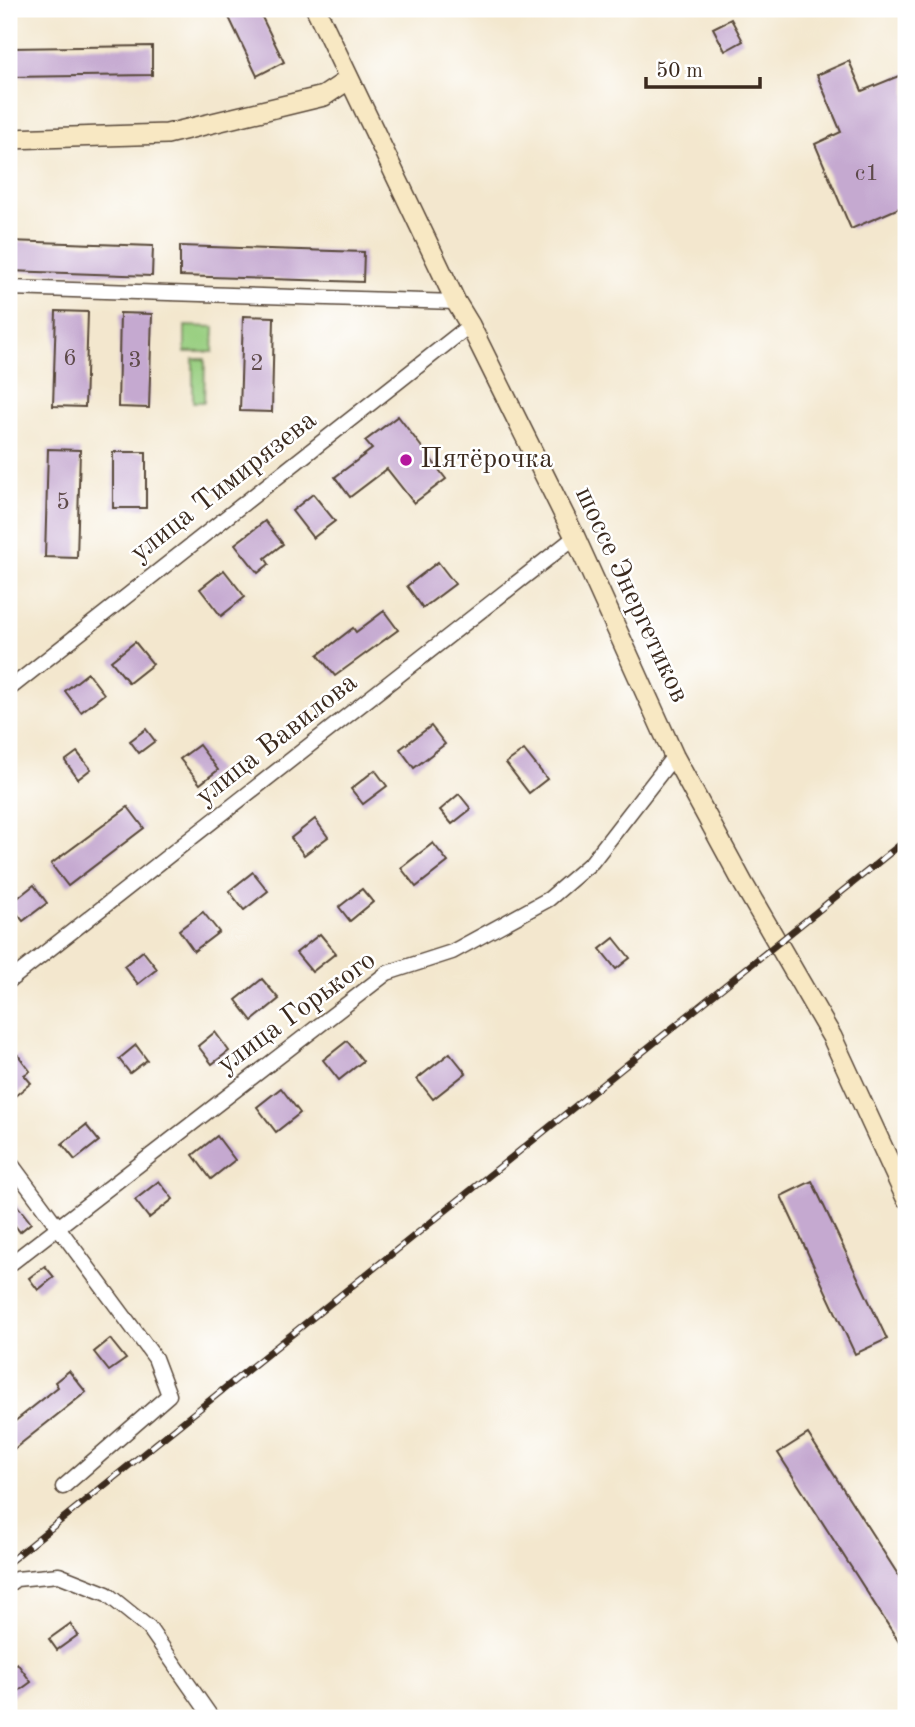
<svg xmlns="http://www.w3.org/2000/svg" width="915" height="1727" font-family="'Old Standard TT',serif">
<rect width="100%" height="100%" fill="#fff"/>
<filter id="ink" filterUnits="userSpaceOnUse"><feTurbulence type="fractalNoise" baseFrequency=".0143" numOctaves="2"/><feDisplacementMap in="SourceGraphic" scale="14" xChannelSelector="R" yChannelSelector="G"/><feConvolveMatrix kernelMatrix="1 2 1 2 8 2 1 2 1" color-interpolation-filters="sRGB"/></filter>
<filter id="wash" filterUnits="userSpaceOnUse"><feTurbulence type="fractalNoise" baseFrequency=".00686" numOctaves="4" result="noise"/><feDisplacementMap in="SourceGraphic" scale="28" xChannelSelector="R" yChannelSelector="G"/><feGaussianBlur stdDeviation="1.57" result="paint"/><feColorMatrix in="noise" values="0 0 0 0 0 0 0 0 0 0 0 0 0 0 0 0 0 1.4 0 .05"/><feComposite in="paint" operator="in"/></filter>
<g filter="url(#wash)">
<rect width="100%" height="100%" fill="#f3e7ce"/>
<g fill="#99cf81" stroke="#6a7c50" stroke-width="2">
<path d="M185,326L214,327L213,352H185Z"/>
<path d="M193,359H205L204,402H193Z"/>
</g>
<g id="blocks">
<g fill="#c5a9d0">
<path d="M225,9H258L284,62L257,76Z"/>
<path d="M731,19L743,41L725,51L713,28Z"/>
<path d="M152,46V75L9,77V48Z"/>
<path d="M849,61L862,91L906,73V205L851,229L815,144L841,132L817,75Z"/>
<path d="M9,241L153,246L152,276L9,271Z"/>
<path d="M180,246L364,252L363,282L180,276Z"/>
<path d="M56,311L88,312L85,407L53,406Z"/>
<path d="M120,313L152,314L149,408L118,407Z"/>
<path d="M243,316L274,317L272,412L240,411Z"/>
<path d="M398,416L446,479L414,503L387,469L350,497L335,477L372,449L365,441Z"/>
<path d="M48,449L80,450L77,558L45,557Z"/>
<rect x="113" y="452" width="33" height="56"/>
<path d="M313,494L335,521L313,538L292,511Z"/>
<path d="M265,521L283,544L265,558L269,564L258,573L235,544Z"/>
<path d="M438,562L455,584L423,608L407,586Z"/>
<path d="M224,570L245,597L221,616L200,589Z"/>
<path d="M384,611L398,630L335,676L318,655L353,628L356,632Z"/>
<path d="M135,642L153,664L129,683L111,661Z"/>
<path d="M88,673L104,694L81,712L65,691Z"/>
<path d="M431,726L445,744L414,768L400,749Z"/>
<path d="M146,729L155,741L139,753L130,741Z"/>
<path d="M199,745L218,770L200,784L180,759Z"/>
<path d="M524,750L547,779L529,793L506,763Z"/>
<path d="M77,752L91,769L78,779L65,761Z"/>
<path d="M375,770L387,786L363,804L351,789Z"/>
<path d="M459,794L471,809L452,824L440,810Z"/>
<path d="M128,807L144,828L68,886L51,864Z"/>
<path d="M315,819L328,837L304,855L291,838Z"/>
<path d="M433,843L448,862L416,887L401,868Z"/>
<path d="M253,872L268,891L244,910L229,891Z"/>
<path d="M34,885L47,903L23,921L10,904Z"/>
<path d="M362,889L373,902L350,921L339,907Z"/>
<path d="M203,912L219,932L194,951L179,930Z"/>
<path d="M320,934L336,953L312,972L296,953Z"/>
<path d="M614,938L630,958L616,969L600,949Z"/>
<path d="M143,951L157,969L138,984L124,966Z"/>
<path d="M262,979L279,999L252,1021L236,1000Z"/>
<path d="M215,1032L229,1051L212,1064L198,1046Z"/>
<path d="M347,1041L363,1061L339,1080L323,1060Z"/>
<path d="M136,1045L147,1060L130,1073L119,1059Z"/>
<path d="M450,1053L466,1073L433,1099L417,1079Z"/>
<path d="M18,1055L30,1071L24,1075L31,1083L9,1101V1062Z"/>
<path d="M281,1088L300,1113L276,1132L257,1107Z"/>
<path d="M86,1125L99,1141L75,1160L62,1144Z"/>
<path d="M217,1136L235,1160L211,1179L193,1155Z"/>
<path d="M159,1181L173,1199L149,1218L135,1200Z"/>
<path d="M812,1181L887,1339L855,1354L781,1196Z"/>
<path d="M9,1195L31,1223L20,1232L9,1218Z"/>
<path d="M45,1266L54,1277L38,1290L29,1278Z"/>
<path d="M110,1339L126,1359L109,1371L94,1352Z"/>
<path d="M69,1371L86,1392L9,1453V1426L58,1387L55,1382Z"/>
<path d="M808,1434L906,1587V1653L778,1453Z"/>
<path d="M70,1624L78,1635L57,1650L49,1639Z"/>
<path d="M17,1663L31,1682L9,1698V1669Z"/>
</g>
</g>
</g>
<g filter="url(#ink)">
<use href="#blocks" fill-opacity="0" stroke="#574638" stroke-width="2"/>
<g fill="none" stroke-linecap="round" stroke-linejoin="round">
<g stroke="#574638" stroke-width="17">
<g id="street">
<path d="M9,288L456,302"/>
<path d="M9,689L470,325"/>
<path d="M9,981L575,537"/>
<path d="M9,1161L155,1358L169,1395L63,1487"/>
<path d="M9,1265L387,973L452,952L549,899L592,862L674,756"/>
<path d="M9,1584L16,1579L59,1575L107,1594L149,1628L212,1718"/>
</g>
</g>
<g stroke="#574638" stroke-width="22">
<g id="secondary">
<path d="M316,9L456,302L470,325L575,537L674,756L744,885L832,1037L906,1198"/>
<path d="M9,139L167,134L324,96L348,80"/>
</g>
</g>
<use href="#street" stroke="#fff" stroke-width="14"/>
<use href="#secondary" stroke="#f8e8c3" stroke-width="19"/>
<g stroke="#3b2a1e" stroke-width="7">
<path id="rail" d="M9,1562L906,840"/>
</g>
<use href="#rail" stroke="#fff" stroke-width="4.5" stroke-dasharray="13" stroke-linecap="butt"/>
</g>
</g>
<circle fill="#b5179e" stroke="#fff" stroke-width="2.5" cx="406" cy="460" r="7"/>
<g text-anchor="middle" dominant-baseline="central" stroke-width="5" stroke-linejoin="round" paint-order="stroke">
<g font-size="24" fill="#5e4a4a">
<text x="867" y="174">с1</text>
<text x="70" y="359">6</text>
<text x="135" y="361">3</text>
<text x="257" y="364">2</text>
<text x="63" y="503">5</text>
</g>
<g font-size="28" fill="#3b2a1e" stroke="#fff" text-anchor="start">
<text x="420" y="460">Пятёрочка</text>
</g>
<g font-size="28" fill="#3b2a1e" stroke="#fff">
<text transform="translate(224 487) rotate(-38)">улица Тимирязева</text>
<text transform="translate(631 595) rotate(65)">шоссе Энергетиков</text>
<text transform="translate(277 740) rotate(-38)">улица Вавилова</text>
<text transform="translate(297 1013) rotate(-36)">улица Горького</text>
</g>
</g>
<rect width="915" height="1727" fill="none" stroke="#fff" stroke-width="35"/>
<path d="M646 77v10h114v-10" fill="none" stroke="#3b2a1e" stroke-width="3.5"/>
<text x="656" y="77" font-size="21" fill="#3b2a1e" stroke="#ffffff" stroke-width="5" paint-order="stroke">50 m</text>
</svg>
